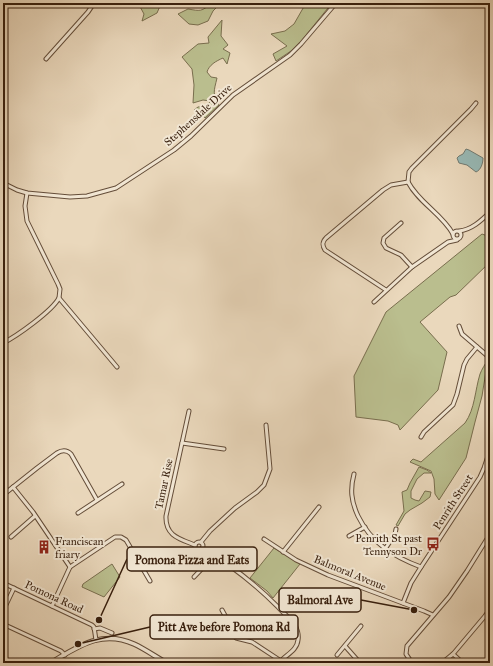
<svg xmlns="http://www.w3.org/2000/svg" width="493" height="666" font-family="'IM FELL Great Primer',serif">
<rect width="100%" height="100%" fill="#ead8bc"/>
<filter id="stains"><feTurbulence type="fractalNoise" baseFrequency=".005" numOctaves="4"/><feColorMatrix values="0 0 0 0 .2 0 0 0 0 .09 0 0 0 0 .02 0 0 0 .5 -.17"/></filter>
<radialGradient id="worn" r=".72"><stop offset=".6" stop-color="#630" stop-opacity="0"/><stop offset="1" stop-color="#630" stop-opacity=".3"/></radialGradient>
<g fill="#babe8e" stroke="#796e4e">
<path d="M138,3H150L160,6L157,13L142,21L144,14Z"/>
<path d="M211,3H221L213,11L208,21L198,25L189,24L178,14L188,9C200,11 202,12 211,3Z"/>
<path d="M306,3H332L302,40L291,51L276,61L273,54L287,46L271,34L285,31L294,24Z"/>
<path d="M222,20L221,36L228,45L223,49L230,53L227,64L223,58C216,61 209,65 207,72L211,77L217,78C214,91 212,94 219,105L205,118L201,112L194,110L198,107L208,106L210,101L203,100L193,103L194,85L192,69L182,57L198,44L209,43L208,37Z"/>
<path d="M482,234L490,237V262L456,295L450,297L420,322L447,352L438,390L400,430L398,425L388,421L356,417L354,376L386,312Z"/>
<path d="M488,360L490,362V366L486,371L482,396L475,422L466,458L439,500L435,494L434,479L431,471L410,462L413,459L421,462L465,423C475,409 475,390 480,374C482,369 485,364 488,360Z"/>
<path d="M419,467L427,470L431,473H424L417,479L411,491V498L415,500L419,501L425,491L431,492L430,497L422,503L410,510L405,514L398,526L396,525L404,511L402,492L407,490L410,483Z"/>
<path d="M274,548L300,564L273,598L267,591L250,578Z"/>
<path d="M112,564L120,577L104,597L82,587L83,584Z"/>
</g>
<path fill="#98b9b5" stroke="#727b72" d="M466,149L469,150L483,158C483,163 481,170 476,172L467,165L459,163L457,158L459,156L463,154Z"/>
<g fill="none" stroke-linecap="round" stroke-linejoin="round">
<g stroke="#644d39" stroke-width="5">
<g id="minor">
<path d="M46,59L88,12L94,3"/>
<path d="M408,182L409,172L412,168L471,109L476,103"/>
<path d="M408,182C419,203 442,214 453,234"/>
<path d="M3,183L17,190L27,193L70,197L87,196L116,188L174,150L191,136L233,95L290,55L301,44L336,3"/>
<path d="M27,193L25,206L27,221L58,284L60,289L59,298L117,367"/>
<path d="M401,223L384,238L383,243L386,248L401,255L412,267"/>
<circle cx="457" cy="235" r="4"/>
<path d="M459,231C471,230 481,221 490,212"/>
<path d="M386,290L325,250C322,245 322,242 326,238L383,190L391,185L408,182"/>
<path d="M374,302L412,267L448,242L457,240"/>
<path d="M459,326L462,334L490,358"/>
<path d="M3,343C17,336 52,311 59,298"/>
<path d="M189,411L166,516C165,536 180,539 195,545"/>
<path d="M421,437L424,432L453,405L457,394L464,365L467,359L477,347"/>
<path d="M182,443L224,449"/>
<path d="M354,474C350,489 351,501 358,516C371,543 394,557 421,567"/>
<path d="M13,487L33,512L70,567"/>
<path d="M3,495L37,468L57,453C62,450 67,450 71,454L97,500"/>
<path d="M78,513L122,484"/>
<path d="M349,536L365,527"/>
<path d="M11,537L35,516"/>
<path d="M264,539L296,560L328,575L424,611L433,615"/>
<path d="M201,542L210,531L235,508L257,492L264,485L270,469L266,425"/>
<circle cx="199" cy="546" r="4"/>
<path d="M202,548C230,564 255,584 278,607C283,613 290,618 295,625C297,629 299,635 298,640C297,651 285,655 279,663"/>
<path d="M385,549L395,534L396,529"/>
<path d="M283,552L319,507"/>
<path d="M194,577L215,555"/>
<path d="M3,583L92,625L94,627L96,640"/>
<path d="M403,603L411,583L421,567L480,477L484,468L490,450"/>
<path d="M52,606L70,567L115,537H121L126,540L150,581"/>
<path d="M222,610L228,621L232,633L236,638L252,642L281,661"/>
<path d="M3,611L14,588"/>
<path d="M3,624L61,651L65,655"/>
<path d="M94,629L100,628L112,633"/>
<path d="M345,646L360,663"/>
<path d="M453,654L463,663"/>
<path d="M337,655L361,626"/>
<path d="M412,663L406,654L407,646L449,597L467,571L490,534"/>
<path d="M442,663L453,654L485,616L490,609"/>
</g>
</g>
<g stroke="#644d39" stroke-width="5.5">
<path id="tertiary" d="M50,663C78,647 101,629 134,644C145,649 156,657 167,663"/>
</g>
<use href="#minor" stroke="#f1e6d3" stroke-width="3"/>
<use href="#tertiary" stroke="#f1e6d3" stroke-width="3.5"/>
</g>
<defs>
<g id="bus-bare" transform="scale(1.08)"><path d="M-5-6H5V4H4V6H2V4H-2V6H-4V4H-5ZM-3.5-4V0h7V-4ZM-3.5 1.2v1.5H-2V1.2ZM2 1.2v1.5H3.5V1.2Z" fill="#8f2418" stroke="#f1e6d3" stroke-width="2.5" paint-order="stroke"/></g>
<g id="building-bare" transform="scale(1.08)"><path d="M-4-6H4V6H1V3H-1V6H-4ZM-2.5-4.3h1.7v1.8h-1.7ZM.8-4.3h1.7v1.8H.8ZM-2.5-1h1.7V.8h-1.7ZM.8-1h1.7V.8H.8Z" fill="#8f2418" stroke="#f1e6d3" stroke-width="2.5" paint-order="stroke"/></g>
</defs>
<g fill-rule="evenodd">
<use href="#bus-bare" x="433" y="544"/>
<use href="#building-bare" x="44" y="547"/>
</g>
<g text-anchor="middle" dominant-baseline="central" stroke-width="4" stroke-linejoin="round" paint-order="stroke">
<g font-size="11" fill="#381f0d" stroke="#f1e6d3">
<text transform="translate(198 115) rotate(-42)">Stephensdale Drive</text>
<text transform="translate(164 484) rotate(-78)">Tamar Rise</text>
<text transform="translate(453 502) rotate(-57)">Penrith Street</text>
<text transform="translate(350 573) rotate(22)">Balmoral Avenue</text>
<text transform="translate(54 597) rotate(25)">Pomona Road</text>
</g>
<g font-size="11" fill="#381f0d" stroke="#f1e6d3" text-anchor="end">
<text x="422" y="538">Penrith St past<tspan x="422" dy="13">Tennyson Dr</tspan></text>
<text x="55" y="541" text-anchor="start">Franciscan<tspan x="55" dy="13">friary</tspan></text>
</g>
</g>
<path fill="none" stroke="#381f0d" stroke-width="1.5" d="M99 620L127 559M414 610L361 600M78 644L150 627"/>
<g fill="#381f0d" stroke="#f1e6d3" stroke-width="1.5">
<circle cx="99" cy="620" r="4"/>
<circle cx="414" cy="610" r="4"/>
<circle cx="78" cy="644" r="4"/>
</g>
<g fill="#f1e6d3" stroke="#381f0d" stroke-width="1.5">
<rect x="127" y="547" width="130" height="24" rx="4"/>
<rect x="279" y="588" width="82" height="24" rx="4"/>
<rect x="150" y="615" width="148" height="24" rx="4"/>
</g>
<g font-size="12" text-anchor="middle" font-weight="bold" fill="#381f0d">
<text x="192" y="564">Pomona Pizza and Eats</text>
<text x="320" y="604">Balmoral Ave</text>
<text x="224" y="631">Pitt Ave before Pomona Rd</text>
</g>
<rect width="493" height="666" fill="none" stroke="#ead8bc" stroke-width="16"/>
<rect x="4" y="4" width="485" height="658" fill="none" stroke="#381f0d" stroke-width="2"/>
<rect x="8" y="8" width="477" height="650" fill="none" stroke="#381f0d"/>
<rect width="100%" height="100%" filter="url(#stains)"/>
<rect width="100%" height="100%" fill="url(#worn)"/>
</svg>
